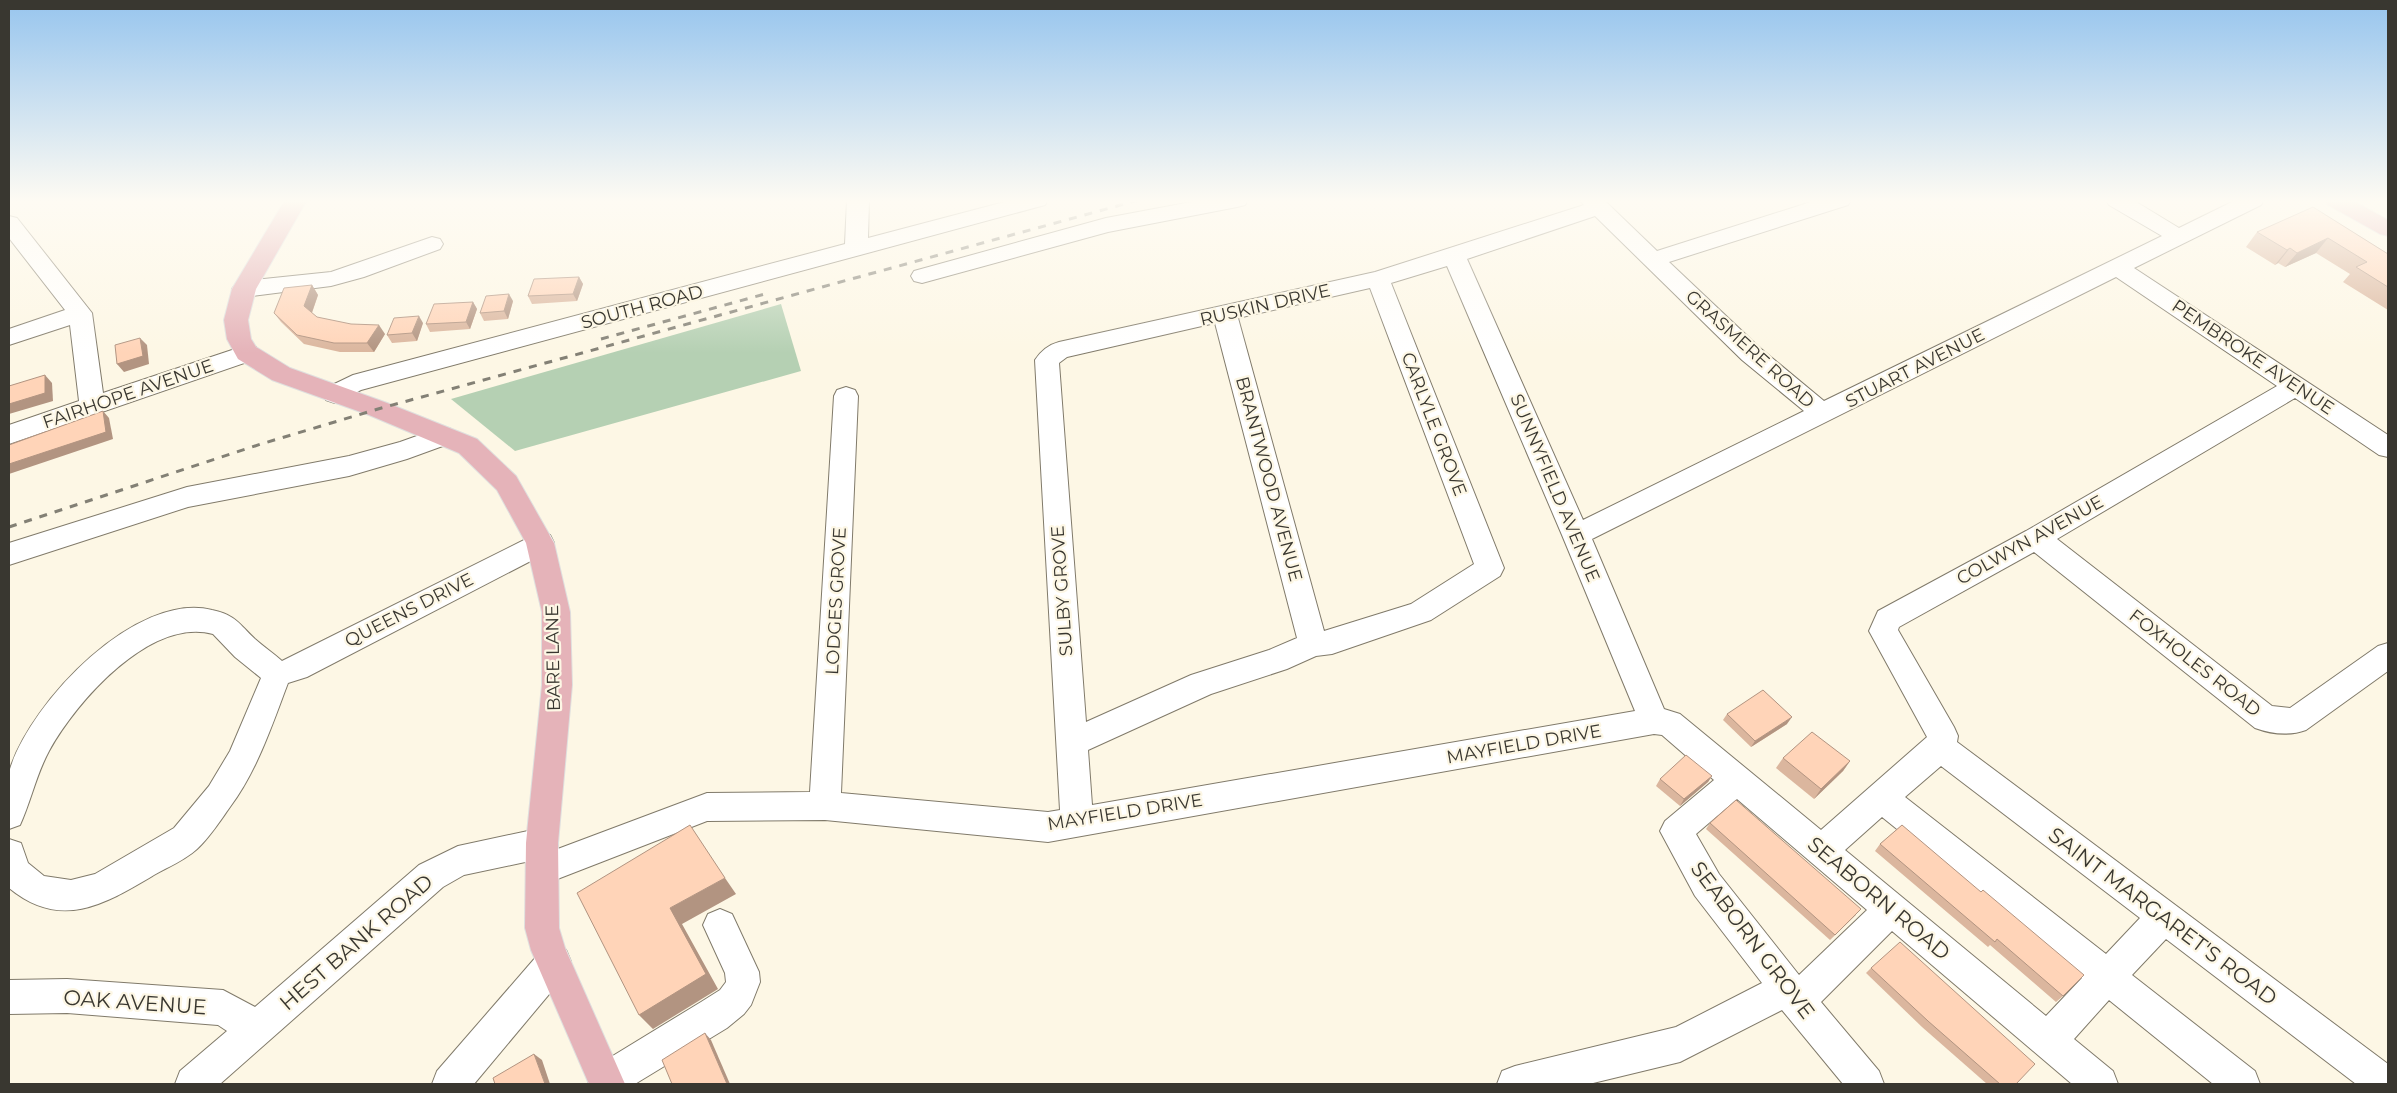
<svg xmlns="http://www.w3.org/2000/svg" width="2397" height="1093" font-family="Montserrat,sans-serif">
<rect width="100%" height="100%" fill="#fdf7e5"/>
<path fill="#b5d0b3" d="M781,304L801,371L515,451L451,399Z"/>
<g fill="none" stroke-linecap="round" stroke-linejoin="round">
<g stroke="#807a6a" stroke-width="2">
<g id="minor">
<path d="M847,200H869L868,238L1012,200H1048L1045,205L361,390L335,403L326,400L323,394L326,388L353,375L845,244Z"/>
<path d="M1202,200H1248L1245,205L1237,207L1108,232L922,283L914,281L911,276L914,271L1106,218Z"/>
<path d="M1580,200H1604L1657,251L1817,200H1851L1848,205L1669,262L1760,348L1824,401L2162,236L2109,205L2106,200H2133L2179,228L2236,200H2264L2261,205L2134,268L2388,435V457L2379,455L2295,398L2057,539L2272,706L2290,708L2378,646L2388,643V671L2306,730C2290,736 2271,734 2255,728L2034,552L1899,627L1898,630L1954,727L1958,736L1957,742L2388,1064V1084H2356L2166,939L2132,975L2255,1071L2260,1084H2213L2109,1000L2074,1039L2113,1071L2118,1084H2072L1892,931L1821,1002L1879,1071L1884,1084H1843L1782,1010L1680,1062L1589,1084H1497L1502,1071L1515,1066L1676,1027L1762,983L1695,896L1660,831L1665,821L1714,780L1662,735L1654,734L1048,842L825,820L707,821L542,885L530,881L526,870L530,861L464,875L443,887L220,1084H175L180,1071L227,1031L218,1025L67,1013L9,1014V980L67,979L223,990L255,1007L419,865L458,846L542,828L553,832L558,843L555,850L707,793L810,792L834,396L837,390L846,387L855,390L858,396L841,793L1048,812L1060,810L1035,360C1041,351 1048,345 1059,342L1375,272L1584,205ZM1595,216L1742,360L1804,411L1583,520L1467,259ZM1447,266L1562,535L1635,711L1092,805L1088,750L1211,694L1287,669L1316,656L1332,654L1431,620L1500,576L1504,568L1391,283ZM2116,277L2277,386L2026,531L1878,611L1869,631L1927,737L1821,830L1680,714L1664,709L1592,539ZM1370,288L1474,564L1411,604L1324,631L1238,318ZM1215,323L1297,638L1269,650L1191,675L1086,722L1059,363L1067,357ZM1941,766L2140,918L2106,954L1905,797ZM1737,799L1867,910L1799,975L1719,874L1696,834ZM1882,817L2082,978L2046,1016L1845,850Z"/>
<path d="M9,216L17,218L92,313L103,393L247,345L256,347L259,353L256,359L9,444V425L79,401L70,325L9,345V329L65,310L9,238Z"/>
<path d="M432,237L440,239L443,244L440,249L364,277L331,286L244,297L236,294L232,289L236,284L244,281L331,272Z"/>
<path d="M442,427L451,429L455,436L451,443L407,459L349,476L188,507L9,565V543L187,487L349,456L400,442Z"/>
<path d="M540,532L550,535L554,543L550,551L307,677L288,683C272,725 257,771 230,807C220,821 209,838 197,849C185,860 168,867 154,875C105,904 61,931 9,888V839L21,843L28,863L44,876L71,880L95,874L174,828L209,786L230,751L261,678L235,657L213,634C150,617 76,702 49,751C36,775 31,801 20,825L9,829C9,815 5,781 10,769C31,702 136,591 212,610C236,615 239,624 255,639C264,647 273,653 282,661Z"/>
<path d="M720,909L732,914L759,972L760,982L751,1005L744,1014L727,1028L635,1084H589L588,1081L593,1068L701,1002L720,990L726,982L725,973L703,925L708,914Z"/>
<path d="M554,945L566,950L571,962L566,974L474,1084H432L437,1071L542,950Z"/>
</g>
</g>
<g stroke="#dfdfde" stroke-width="2">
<g id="major">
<path d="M285,200H307L256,289L248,320L251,339L256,347L290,368L387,403L477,439L516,476L554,543L570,612L572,685L558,843L559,928L565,948L625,1084H589L531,950L525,928L526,843L542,685V612L526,543L497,490L459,453L369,415L272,380L238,359L227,339L224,320L232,289Z"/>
<path d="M2325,200H2352L2388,220V236L2380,234L2328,205Z"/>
</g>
</g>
<use href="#minor" fill="#fff" fill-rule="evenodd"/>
<use href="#major" fill="#e5b3b9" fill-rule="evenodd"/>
<g stroke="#838075" stroke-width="3" stroke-dasharray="8 8" stroke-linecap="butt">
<path d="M601,339L765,294"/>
<path d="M9,527L261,444L378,409L1139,200"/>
</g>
</g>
<g fill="#dbb69e">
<path d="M2313,207L2388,254V310L2343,282L2350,274L2316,253L2285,267L2278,263L2275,265L2246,247L2257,232Z"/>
<path d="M579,277L583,284L577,301L532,304L528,296Z"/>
<path d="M312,285L318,295L312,313L317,317L385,334L374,352H340L304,344L281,322L274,313Z"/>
<path d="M513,301L508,319L484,321L480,313Z"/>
<path d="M473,302L477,309L470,329L430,332L426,324Z"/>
<path d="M423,323L417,341L392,343L387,335Z"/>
<path d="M1727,714L1787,724L1751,747L1723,720Z"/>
<path d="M1783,758L1850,761L1843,771L1814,799L1776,768Z"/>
<path d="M1712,776L1708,782L1680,806L1656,786L1660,779Z"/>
<path d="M1710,823L1856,915L1830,940L1706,829Z"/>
<path d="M1902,825L2063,996L2056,1002L1990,945L1988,947L1875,851L1880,844Z"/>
<path d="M1871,968L2016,1084H1987L1922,1027L1866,973Z"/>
</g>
<g fill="#b29481">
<path d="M2328,238L2316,253L2285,267L2297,253Z"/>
<path d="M2290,248L2278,263L2275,265L2287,250Z"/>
<path d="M579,277L583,284L577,301L573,294Z"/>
<path d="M312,285L318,295L311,315L304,306Z"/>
<path d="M509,294L513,301L508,319L504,311Z"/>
<path d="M473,302L477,309L470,329L466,322Z"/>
<path d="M419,316L423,323L417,341L412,333Z"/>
<path d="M379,325L385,334L374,352L367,343Z"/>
<path d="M140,338L147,345L149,364L124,372L117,364Z"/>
<path d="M45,375L52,383L53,401L9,414V404Z"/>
<path d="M103,411L109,418L113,439L9,474V464Z"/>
<path d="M1792,717L1787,724L1751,747L1755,741Z"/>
<path d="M1850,761L1843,771L1814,799L1821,789Z"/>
<path d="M1712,776L1708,782L1680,806L1684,799Z"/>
<path d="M725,878L736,894L682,924L718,989L653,1029L639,1015L670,908Z"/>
<path d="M705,1033L711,1040L730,1084H727Z"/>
<path d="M534,1054L542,1060L550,1084H545Z"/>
</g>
<g fill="#ffd4b8" stroke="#b29481">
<path d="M2313,207L2388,254V287L2356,267L2367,262L2328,238L2297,253L2290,248L2287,250L2257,232Z"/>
<path d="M579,277L573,294L528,296L534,279Z"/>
<path d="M312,285L304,306L317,317L351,324L379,325L367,343H334L297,335L274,313L284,288Z"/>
<path d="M509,294L504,311L480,313L486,296Z"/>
<path d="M473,302L466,322L426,324L434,304Z"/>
<path d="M419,316L412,333L387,335L394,318Z"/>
<path d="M140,338L143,356L117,364L115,345Z"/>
<path d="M45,375V393L9,404V386Z"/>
<path d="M103,411L106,432L9,464V445Z"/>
<path d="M1763,690L1792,717L1755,741L1727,714Z"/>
<path d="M1812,732L1850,761L1821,789L1783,758Z"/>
<path d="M1686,755L1712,776L1684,799L1660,779Z"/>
<path d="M1736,800L1861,909L1835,935L1710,823Z"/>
<path d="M690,825L725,878L670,908L706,974L639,1015L577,893Z"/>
<path d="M1902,825L1981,892L1983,890L2084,975L2063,996L1997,939L1995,942L1880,844Z"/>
<path d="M1900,942L2035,1064L2016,1084H2000L1928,1021L1871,968Z"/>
<path d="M705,1033L727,1084H672L662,1060Z"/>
<path d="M534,1054L545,1084H495L493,1078Z"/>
</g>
<linearGradient id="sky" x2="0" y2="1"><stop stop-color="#97c5ee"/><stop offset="0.57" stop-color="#fefbf3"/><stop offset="1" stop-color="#fefbf3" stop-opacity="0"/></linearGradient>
<rect width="2397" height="353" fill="url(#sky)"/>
<g text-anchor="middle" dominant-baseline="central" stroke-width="4.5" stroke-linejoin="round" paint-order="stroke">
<g font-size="18" fill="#393730" stroke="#fdf7e5">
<text transform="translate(1265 305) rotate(-13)">RUSKIN DRIVE</text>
<text transform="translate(642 307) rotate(-15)">SOUTH ROAD</text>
<text transform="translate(1750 349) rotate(42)">GRASMERE ROAD</text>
<text transform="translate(2253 357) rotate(34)">PEMBROKE AVENUE</text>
<text transform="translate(1915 368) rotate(-27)">STUART AVENUE</text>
<text transform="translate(128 394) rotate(-19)">FAIRHOPE AVENUE</text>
<text transform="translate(1434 424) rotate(69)">CARLYLE GROVE</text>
<text transform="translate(1269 479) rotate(75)">BRANTWOOD AVENUE</text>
<text transform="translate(1555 488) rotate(67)">SUNNYFIELD AVENUE</text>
<text transform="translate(2030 540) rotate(-29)">COLWYN AVENUE</text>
<text transform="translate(1062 591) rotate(-94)">SULBY GROVE</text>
<text transform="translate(836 601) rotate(-87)">LODGES GROVE</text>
<text transform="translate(409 610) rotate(-27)">QUEENS DRIVE</text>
<text transform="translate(553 658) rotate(-91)">BARE LANE</text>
<text transform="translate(2195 663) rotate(38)">FOXHOLES ROAD</text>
<text transform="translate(1524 744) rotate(-10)">MAYFIELD DRIVE</text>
<text transform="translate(1125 812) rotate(-9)">MAYFIELD DRIVE</text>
</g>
<g font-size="21" fill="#393730" stroke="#fdf7e5">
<text transform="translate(1879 898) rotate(40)">SEABORN ROAD</text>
<text transform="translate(2163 916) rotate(37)">SAINT MARGARET'S ROAD</text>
<text transform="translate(1753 940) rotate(53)">SEABORN GROVE</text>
<text transform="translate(356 942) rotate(-41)">HEST BANK ROAD</text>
<text transform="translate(135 1002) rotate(4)">OAK AVENUE</text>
</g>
</g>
<rect width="2397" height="1093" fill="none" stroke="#393730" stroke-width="20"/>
</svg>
